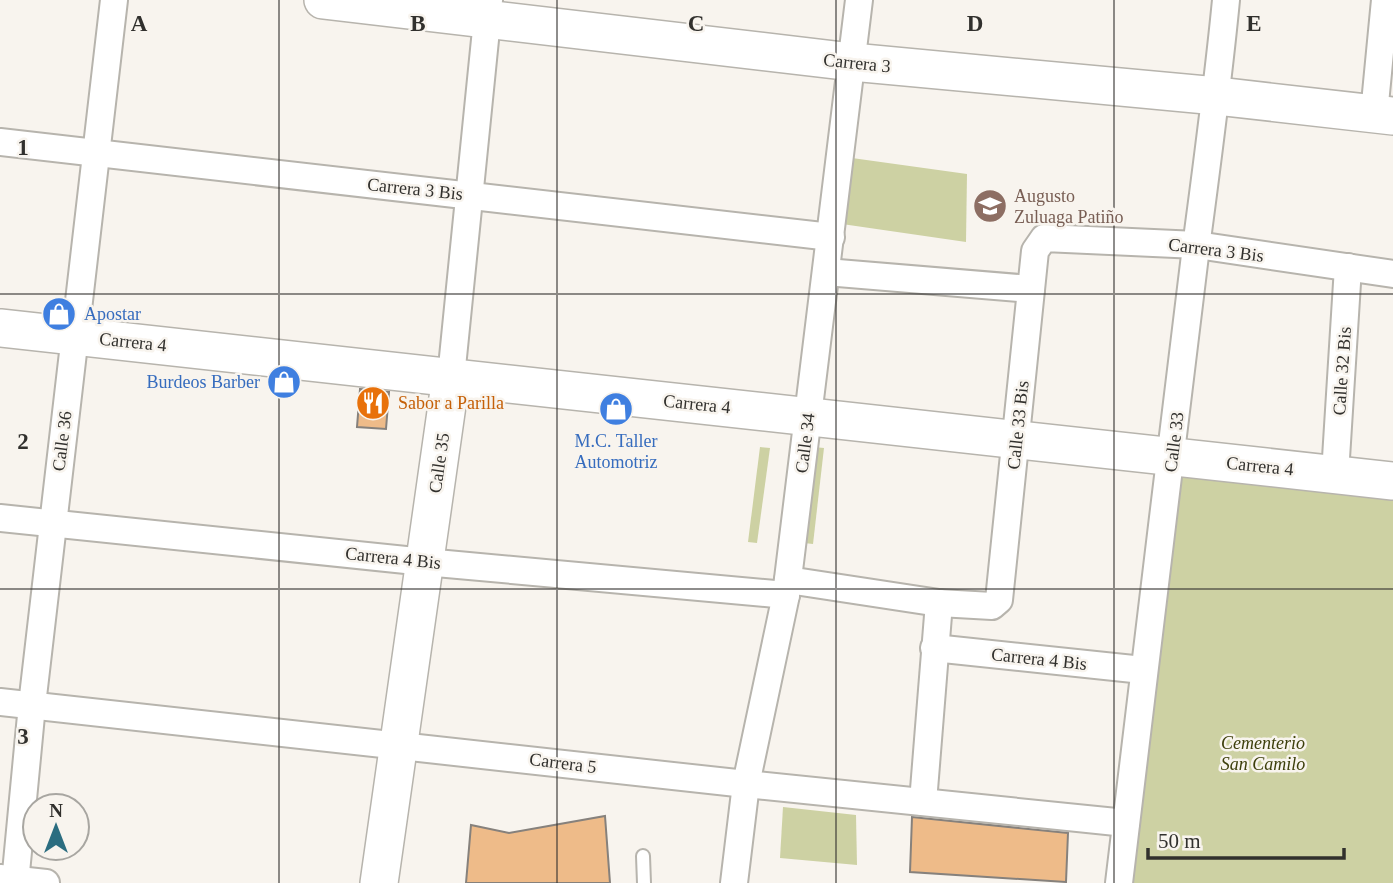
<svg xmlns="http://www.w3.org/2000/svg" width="1393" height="883" font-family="'Times New Roman',serif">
<rect width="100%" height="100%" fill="#f8f4ee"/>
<g fill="#cdd1a3">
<path d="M852,158L967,174L966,242L842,224Z"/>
<path d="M760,447L770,448L757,543L748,542Z"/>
<path d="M814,447L824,448L813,544L804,543Z"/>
<path d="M1172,456L1393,481V883H1119Z"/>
<path d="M783,807L856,815L857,865L780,858Z"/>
</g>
<g fill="#eebb89" stroke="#86817c" stroke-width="2">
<path d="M360,389L389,392L386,429L357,427Z"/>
<path d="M605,816L610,883H466L471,825L509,833Z"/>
<path d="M912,817L1068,833L1066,882L910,872Z"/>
</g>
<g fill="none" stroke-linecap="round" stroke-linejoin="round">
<g stroke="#b7b4ad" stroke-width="16">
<path id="lane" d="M643,856L644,883"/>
</g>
<g stroke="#b7b4ad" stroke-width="30">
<g id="street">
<path d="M1374,114L1385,0"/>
<path d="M0,142L831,237"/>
<path d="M826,272L1031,289"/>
<path d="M451,377L489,0"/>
<path d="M1335,474L1348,267"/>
<path d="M0,518L425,562L786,595"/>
<path d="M788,580L939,603L992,606L999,600L1035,251L1044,238L1197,245L1393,274"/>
<path d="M934,648L1143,670"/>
<path d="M0,702L746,784L1126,823"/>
<path d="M923,802L939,603"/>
<path d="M0,878L46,883"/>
<path d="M15,883L32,705L114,0"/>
<path d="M734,883L746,784L786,595L859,0"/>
<path d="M1119,883C1143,671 1171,459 1196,247C1207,165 1218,83 1226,0"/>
</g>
</g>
<g stroke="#b7b4ad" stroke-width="40">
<g id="secondary">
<path d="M323,0L852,62L1217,96L1393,116"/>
<path d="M0,328L1393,481"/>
<path d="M379,883L451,377"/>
</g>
</g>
<use href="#lane" stroke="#fff" stroke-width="12"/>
<use href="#street" stroke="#fff" stroke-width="26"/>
<use href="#secondary" stroke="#fff" stroke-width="37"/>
</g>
<path fill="none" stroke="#31302d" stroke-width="2" stroke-opacity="0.55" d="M279,0V883M557,0V883M836,0V883M1114,0V883M0,294H1393M0,589H1393"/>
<defs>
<g id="school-disc" transform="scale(1.75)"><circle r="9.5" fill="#8d6e63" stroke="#f8f4ee"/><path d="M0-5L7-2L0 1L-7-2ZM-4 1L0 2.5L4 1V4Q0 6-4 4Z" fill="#fff"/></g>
<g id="shop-disc" transform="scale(1.75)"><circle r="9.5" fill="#3f7fe0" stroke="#f8f4ee"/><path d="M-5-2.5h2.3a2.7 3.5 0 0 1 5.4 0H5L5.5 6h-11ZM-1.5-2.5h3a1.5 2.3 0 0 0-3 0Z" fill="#fff"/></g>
<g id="restaurant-disc" transform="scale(1.75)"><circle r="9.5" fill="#e8710a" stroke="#f8f4ee"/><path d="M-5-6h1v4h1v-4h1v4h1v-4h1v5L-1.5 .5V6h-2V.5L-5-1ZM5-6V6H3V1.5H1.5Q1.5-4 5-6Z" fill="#fff"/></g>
</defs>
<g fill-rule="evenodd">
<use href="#school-disc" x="990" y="206"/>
<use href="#shop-disc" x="59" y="314"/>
<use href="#shop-disc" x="284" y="382"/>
<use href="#restaurant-disc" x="373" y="403"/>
<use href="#shop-disc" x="616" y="409"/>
</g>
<g text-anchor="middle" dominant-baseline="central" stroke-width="5" stroke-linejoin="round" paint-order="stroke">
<g font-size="18" fill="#31302d" stroke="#f8f4ee">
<text transform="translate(857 63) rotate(6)">Carrera 3</text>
<text transform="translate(415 189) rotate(6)">Carrera 3 Bis</text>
<text transform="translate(1216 250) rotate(7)">Carrera 3 Bis</text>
<text transform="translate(133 342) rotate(6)">Carrera 4</text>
<text transform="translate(1342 371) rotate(-86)">Calle 32 Bis</text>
<text transform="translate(697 404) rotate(6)">Carrera 4</text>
<text transform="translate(1018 425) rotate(-84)">Calle 33 Bis</text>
<text transform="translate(62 441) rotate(-83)">Calle 36</text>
<text transform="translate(1174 442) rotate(-83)">Calle 33</text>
<text transform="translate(805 443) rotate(-83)">Calle 34</text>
<text transform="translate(439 463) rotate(-82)">Calle 35</text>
<text transform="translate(1260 466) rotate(6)">Carrera 4</text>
<text transform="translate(393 558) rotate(6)">Carrera 4 Bis</text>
<text transform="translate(1039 659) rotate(6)">Carrera 4 Bis</text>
<text transform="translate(563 763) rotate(7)">Carrera 5</text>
</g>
<g font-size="18" fill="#785e54" stroke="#f8f4ee" text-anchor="start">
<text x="1014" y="196">Augusto<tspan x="1014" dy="21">Zuluaga Patiño</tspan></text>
</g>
<g font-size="18" fill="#366cbe" stroke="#f8f4ee" text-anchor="start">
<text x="84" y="314">Apostar</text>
<text x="260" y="382" text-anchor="end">Burdeos Barber</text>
<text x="616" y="441" text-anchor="middle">M.C. Taller<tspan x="616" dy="21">Automotriz</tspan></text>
</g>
<g font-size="18" fill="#c56008" stroke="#f8f4ee" text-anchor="start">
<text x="398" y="403">Sabor a Parilla</text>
</g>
<g font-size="18" font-style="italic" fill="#3d3f0b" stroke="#f8f4ee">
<text x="1263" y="743">Cementerio<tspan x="1263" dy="21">San Camilo</tspan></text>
</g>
</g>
<g font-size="23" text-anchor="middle" font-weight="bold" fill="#31302d" stroke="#f8f4ee" stroke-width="5" stroke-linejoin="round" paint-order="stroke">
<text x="139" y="31">A</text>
<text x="418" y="31">B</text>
<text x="696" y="31">C</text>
<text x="975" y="31">D</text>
<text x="1254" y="31">E</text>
<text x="23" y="155">1</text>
<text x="23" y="449">2</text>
<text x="23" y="744">3</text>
</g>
<g transform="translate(56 827)"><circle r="33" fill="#f8f4ee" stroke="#a8a6a1" stroke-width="2"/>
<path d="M0-5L12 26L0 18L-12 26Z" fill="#2b6d80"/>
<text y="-10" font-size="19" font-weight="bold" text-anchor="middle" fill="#31302d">N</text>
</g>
<path d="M1148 848v10h196v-10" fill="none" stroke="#31302d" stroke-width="3.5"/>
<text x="1158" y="848" font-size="21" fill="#31302d" stroke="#f8f4ee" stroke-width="5" paint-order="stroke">50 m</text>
</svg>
